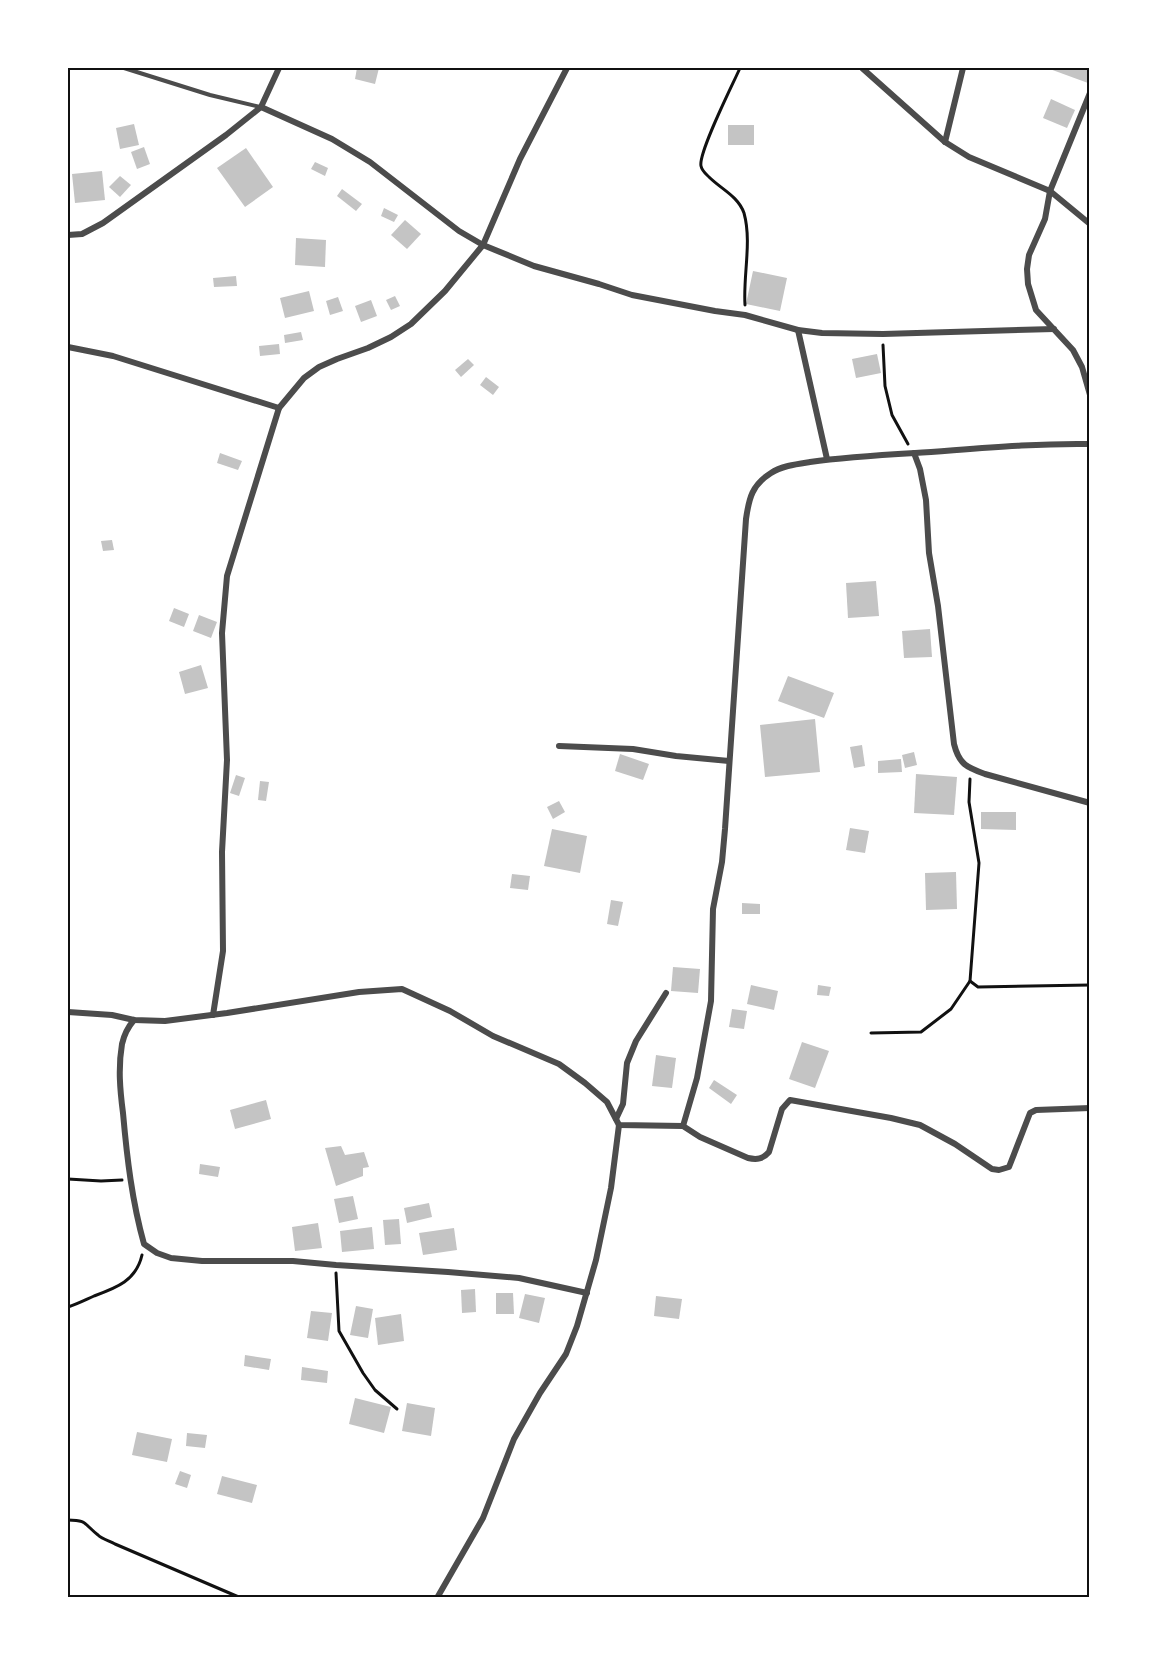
<svg xmlns="http://www.w3.org/2000/svg" width="1157" height="1665" font-family="'IBM Plex Sans',sans-serif">
<rect width="100%" height="100%" fill="#fff"/>
<g fill="#c4c4c4">
<path d="M357,68H379L375,84L355,79Z"/>
<path d="M1047,68H1090V80L1088,83Z"/>
<path d="M1051,99L1075,110L1067,128L1043,118Z"/>
<path d="M134,124L139,145L120,149L116,128Z"/>
<rect x="728" y="125" width="26" height="20"/>
<path d="M144,147L150,164L137,169L131,152Z"/>
<path d="M246,148L273,187L245,207L217,168Z"/>
<path d="M315,162L328,168L325,176L311,169Z"/>
<path d="M102,171L105,200L75,203L72,174Z"/>
<path d="M120,176L131,185L120,197L109,187Z"/>
<path d="M342,189L362,204L356,211L337,196Z"/>
<path d="M384,208L398,215L394,222L381,216Z"/>
<path d="M405,220L421,234L407,249L391,235Z"/>
<path d="M296,238L326,240L325,267L295,265Z"/>
<path d="M753,271L787,278L780,311L746,304Z"/>
<path d="M236,276L237,286L214,287L213,278Z"/>
<path d="M309,291L314,311L285,318L280,298Z"/>
<path d="M395,296L400,306L391,310L386,300Z"/>
<path d="M338,297L343,311L330,315L326,301Z"/>
<path d="M371,300L377,316L361,322L355,306Z"/>
<path d="M301,332L303,340L285,343L284,335Z"/>
<path d="M279,344L280,354L260,356L259,346Z"/>
<path d="M877,354L881,373L856,378L852,359Z"/>
<path d="M468,359L474,365L461,377L455,370Z"/>
<path d="M486,377L499,387L493,395L480,385Z"/>
<path d="M220,453L242,461L238,470L217,463Z"/>
<path d="M112,540L114,550L103,551L101,541Z"/>
<path d="M876,581L879,616L848,618L846,583Z"/>
<path d="M174,608L189,614L184,627L169,621Z"/>
<path d="M199,615L217,622L211,638L193,631Z"/>
<path d="M930,629L932,657L904,658L902,631Z"/>
<path d="M201,665L208,688L185,694L179,672Z"/>
<path d="M788,676L834,693L824,718L778,701Z"/>
<path d="M815,719L820,772L765,777L760,725Z"/>
<path d="M862,745L865,766L854,768L850,747Z"/>
<path d="M914,752L917,765L905,768L902,755Z"/>
<path d="M620,754L649,764L643,780L615,771Z"/>
<path d="M901,759L902,772L878,773V761Z"/>
<path d="M916,774L957,777L954,815L914,813Z"/>
<path d="M236,775L245,778L239,796L230,793Z"/>
<path d="M260,781L269,782L266,801L258,800Z"/>
<path d="M559,801L565,812L553,819L547,807Z"/>
<path d="M981,812H1016V830L981,829Z"/>
<path d="M850,828L869,831L865,853L846,850Z"/>
<path d="M552,829L587,836L580,873L544,866Z"/>
<path d="M956,872L957,909L926,910L925,873Z"/>
<path d="M512,874L530,876L528,890L510,888Z"/>
<path d="M611,900L623,902L618,926L607,924Z"/>
<path d="M742,903L760,904V914H742Z"/>
<path d="M673,967L700,969L698,993L671,991Z"/>
<path d="M751,985L778,991L774,1010L747,1004Z"/>
<path d="M818,985L831,987L829,996L817,995Z"/>
<path d="M732,1009L747,1011L744,1029L729,1027Z"/>
<path d="M802,1042L829,1051L815,1088L789,1079Z"/>
<path d="M656,1055L676,1058L672,1088L652,1086Z"/>
<path d="M714,1080L737,1095L731,1104L709,1088Z"/>
<path d="M266,1100L271,1119L235,1129L230,1110Z"/>
<path d="M341,1146L345,1155L364,1152L369,1167L363,1168V1176L336,1186L325,1148Z"/>
<path d="M200,1164L220,1167L218,1177L199,1174Z"/>
<path d="M353,1196L358,1219L339,1223L334,1199Z"/>
<path d="M429,1203L432,1217L407,1223L404,1208Z"/>
<path d="M399,1219L401,1244L385,1245L383,1220Z"/>
<path d="M318,1223L322,1248L295,1251L292,1227Z"/>
<path d="M372,1227L374,1249L342,1252L340,1231Z"/>
<path d="M454,1228L457,1250L423,1255L419,1233Z"/>
<path d="M475,1289L476,1312L462,1313L461,1290Z"/>
<path d="M496,1293H513L514,1314H496Z"/>
<path d="M525,1294L545,1298L539,1323L519,1318Z"/>
<path d="M656,1296L682,1299L679,1319L654,1316Z"/>
<path d="M356,1306L373,1309L368,1338L350,1335Z"/>
<path d="M311,1311L332,1313L328,1341L307,1338Z"/>
<path d="M401,1314L404,1341L378,1345L375,1318Z"/>
<path d="M245,1355L271,1359L269,1370L244,1366Z"/>
<path d="M302,1367L328,1371L327,1383L301,1380Z"/>
<path d="M355,1398L391,1407L384,1433L349,1424Z"/>
<path d="M407,1403L435,1408L431,1436L402,1431Z"/>
<path d="M137,1432L172,1439L167,1462L132,1455Z"/>
<path d="M187,1433L207,1435L205,1448L186,1446Z"/>
<path d="M180,1471L191,1475L187,1488L175,1484Z"/>
<path d="M222,1476L257,1485L252,1503L217,1494Z"/>
</g>
<g fill="none" stroke-linecap="round" stroke-linejoin="round">
<g stroke="#111" stroke-width="3">
<path d="M740,68C733,84 698,153 701,166C702,171 706,174 709,177C721,189 738,196 744,213C752,242 743,275 745,305"/>
<path d="M883,345L885,386L892,415L908,444"/>
<path d="M970,779L969,802L979,863L970,981L978,987L1090,985"/>
<path d="M871,1033L921,1032L951,1009L970,981"/>
<path d="M68,1179L101,1181L122,1180"/>
<path d="M336,1273L339,1331L363,1373L375,1390L397,1409"/>
<path d="M68,1307C77,1304 85,1300 94,1296C116,1288 136,1281 142,1255"/>
<path d="M68,1520C87,1520 84,1524 98,1535C102,1539 110,1541 115,1544L241,1598"/>
</g>
<path stroke="#4c4c4c" stroke-width="4" d="M124,68L210,95L260,107"/>
<g stroke="#4c4c4c" stroke-width="6">
<path d="M862,68L945,142L969,157L1050,191L1090,224"/>
<path d="M1090,93L1050,191L1045,219L1029,255L1027,269L1028,284L1036,310L1073,350L1082,367L1090,395"/>
<path d="M261,107L332,139L370,162L459,231L483,245L534,266L599,284L632,295L715,311L745,315L798,330L822,333L883,334L1054,329"/>
<path d="M945,142L963,68"/>
<path d="M68,235L82,234L103,223L226,135L261,107L279,68"/>
<path d="M798,330L827,459"/>
<path d="M68,347L113,356L279,408"/>
<path d="M914,453L920,469L926,500L929,553L938,606L954,744C959,764 966,767 985,774L1090,803"/>
<path d="M559,746L633,749L676,756L729,761"/>
<path d="M68,1012L112,1015L134,1020L165,1021L227,1013L359,992L402,989L450,1011L493,1036L559,1064L585,1083L607,1102L619,1125L683,1126L700,1137L748,1158C757,1160 763,1159 769,1152L782,1109L790,1100L891,1118L920,1125L955,1144L992,1169L999,1170L1009,1167L1030,1113L1036,1110L1090,1108"/>
<path d="M213,1015L223,951L222,852L227,760L222,633L227,576L279,408L304,378L319,367L337,359L368,348L391,337L411,324L445,291L483,245L520,159L567,68"/>
<path d="M134,1020C128,1027 124,1035 122,1044C118,1068 120,1090 123,1113C127,1158 132,1201 144,1244L157,1253L171,1258L202,1261H293L336,1265L448,1272L519,1278L587,1293"/>
<path d="M616,1119L623,1104L627,1063L636,1041L666,993"/>
<path d="M683,1126L697,1078L711,1001L713,909L722,862L725,829L746,519C749,498 752,485 771,473C781,466 797,464 810,462C845,457 880,455 915,453C973,449 1031,443 1090,444"/>
<path d="M437,1598L483,1518L514,1439L540,1393L566,1354L577,1326L596,1260L611,1188L619,1125"/>
</g>
</g>
<rect width="1157" height="1665" fill="none" stroke="#ffffff" stroke-width="138"/>
<rect x="69" y="69" width="1019" height="1527" fill="none" stroke="#111" stroke-width="2"/>
</svg>
